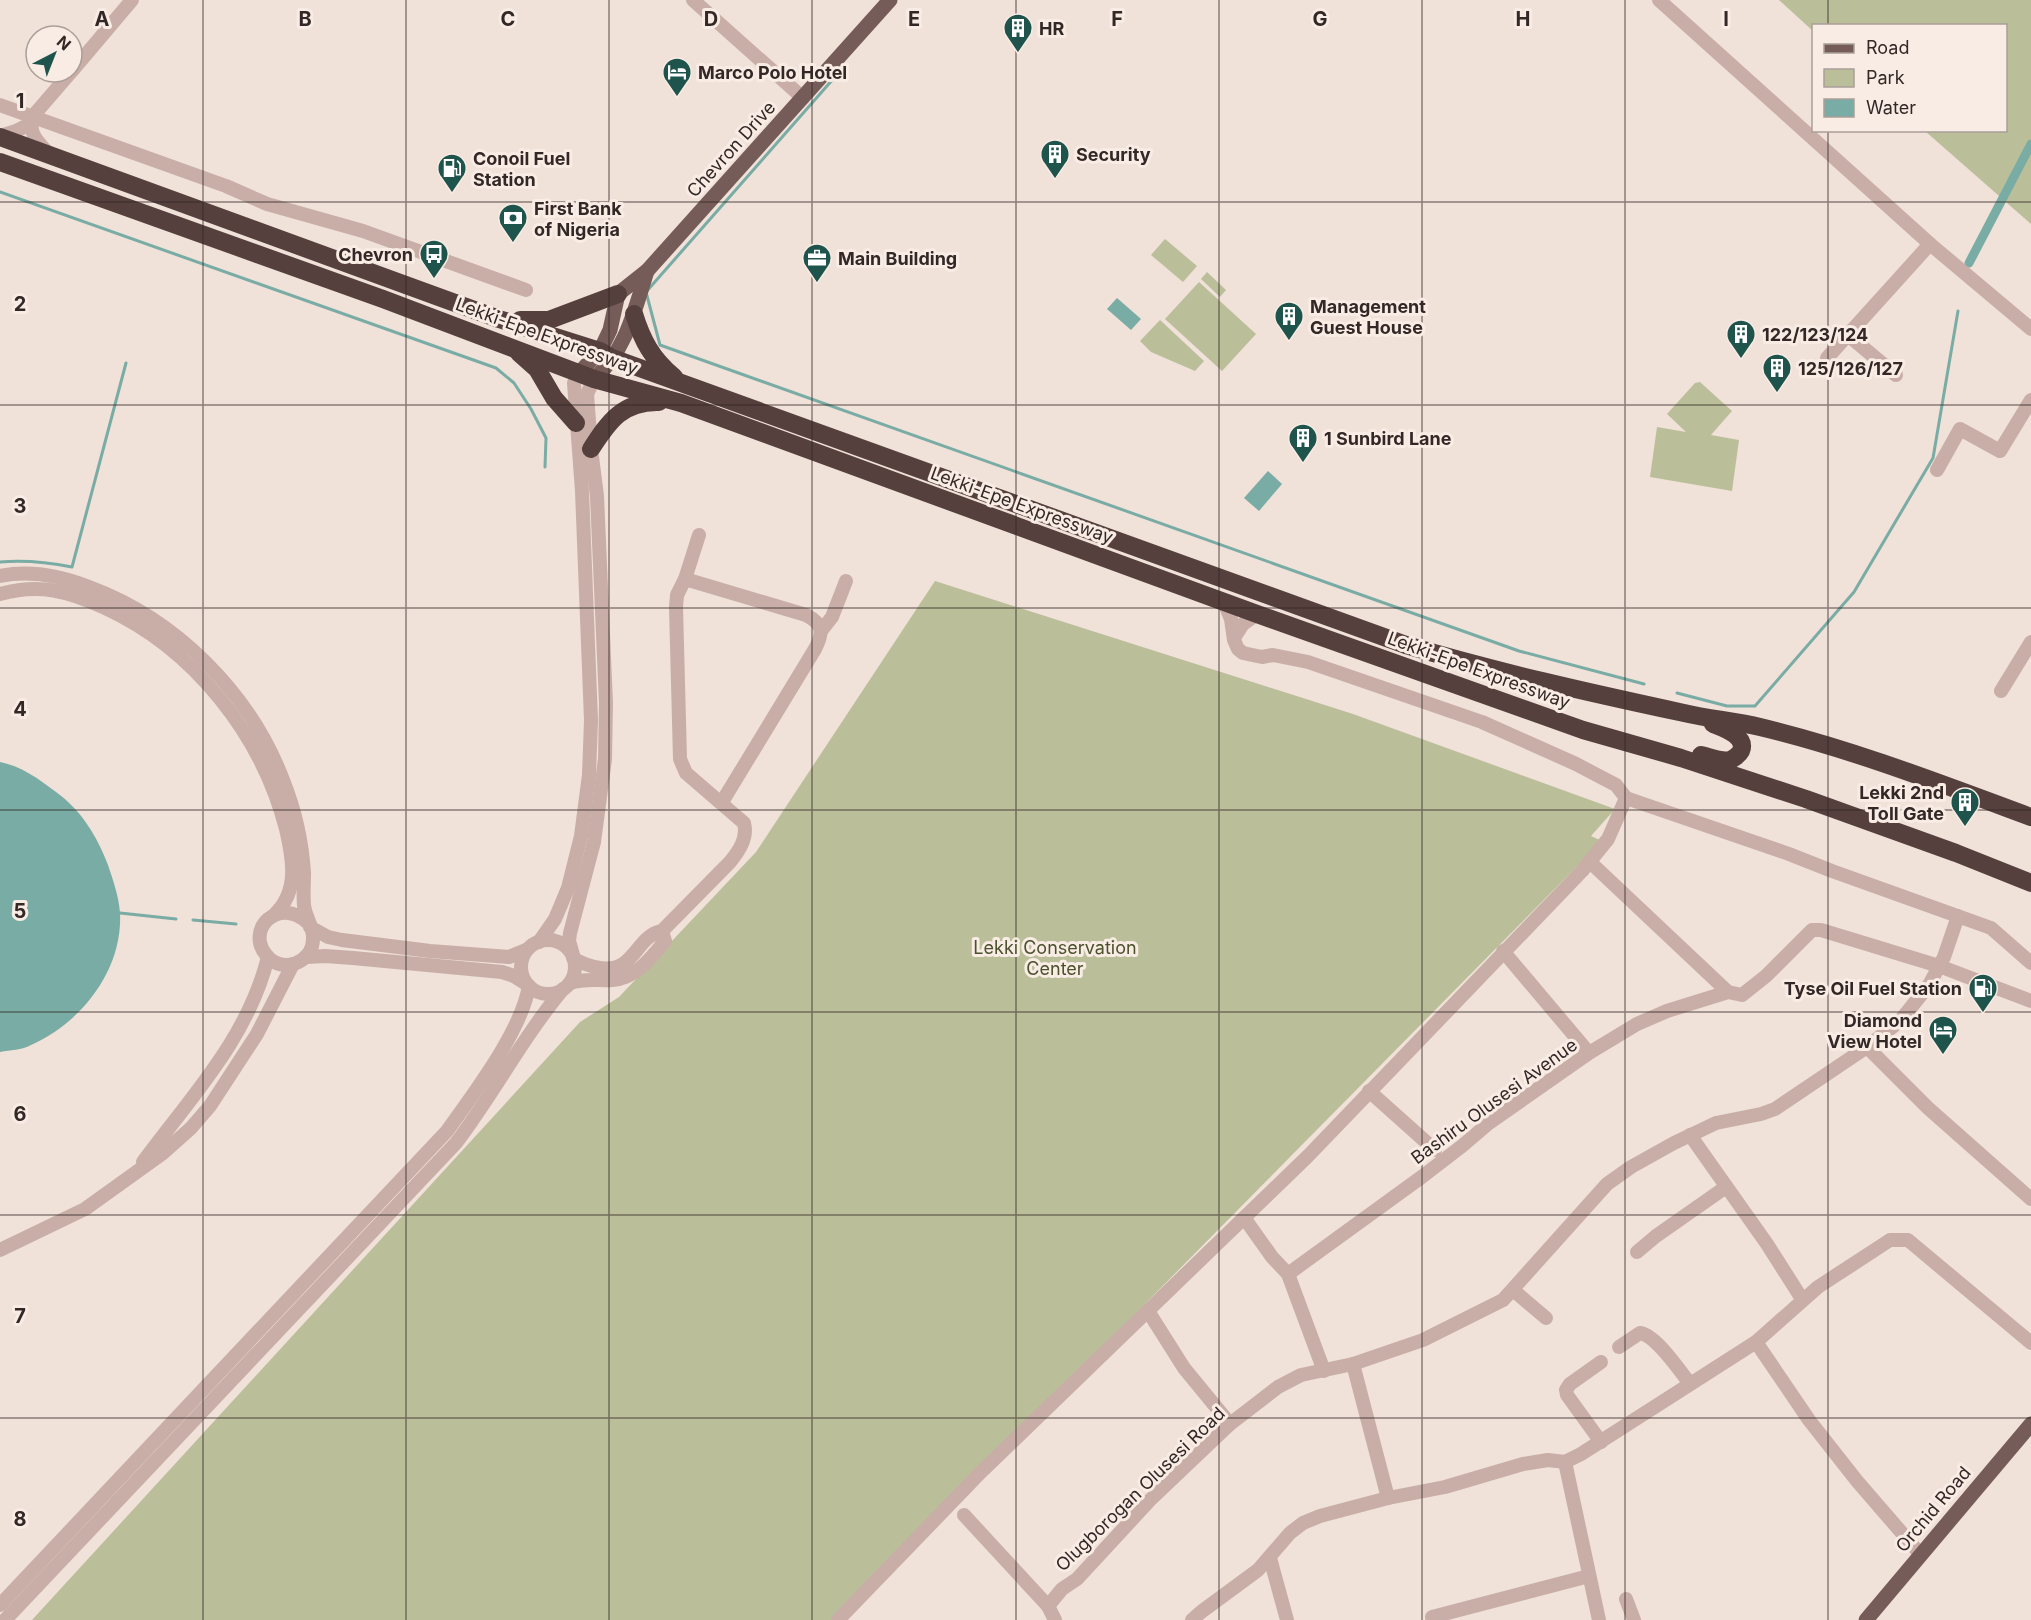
<svg xmlns="http://www.w3.org/2000/svg" width="2031" height="1620" font-family="Inter,sans-serif">
<rect width="100%" height="100%" fill="#f0e1d9"/>
<g fill="#babf9a">
<path d="M1779,0H2031V224L1925,131L2006,130V26H1814L1813,31Z"/>
<path d="M1165,239L1197,266L1183,282L1151,255Z"/>
<path d="M1207,272L1226,290L1220,297L1201,279Z"/>
<path d="M1199,282L1256,334L1222,371L1165,319Z"/>
<path d="M1160,320L1204,361L1195,371L1151,352L1140,341Z"/>
<path d="M1700,382L1732,411L1711,435L1739,440L1732,491L1650,477L1657,427L1686,432L1667,414L1695,383Z"/>
<path d="M935,581L1353,714L1615,809L1591,836L1602,841L833,1620H32L580,1022L619,997L756,852Z"/>
</g>
<g fill="#79aca4">
<path d="M1117,298L1141,319L1131,330L1107,309Z"/>
<path d="M1268,471L1282,484L1259,511L1244,498Z"/>
<path d="M0,762C21,766 39,779 56,792C81,810 97,836 108,865C113,880 119,897 120,913C123,970 81,1023 31,1045C22,1050 10,1050 0,1052Z"/>
</g>
<g fill="none" stroke-linecap="round" stroke-linejoin="round">
<g stroke="#79aca4" stroke-width="3">
<path d="M841,70L646,292L660,345L1519,651L1644,684"/>
<path d="M0,192L496,368L514,383L531,409L546,438L545,467"/>
<path d="M0,562C25,560 47,562 72,567L126,363"/>
<path d="M1677,693L1727,706H1755L1854,592L1933,458L1958,311"/>
<path d="M120,913L176,919"/>
<path d="M193,920L236,924"/>
</g>
<path stroke="#79aca4" stroke-width="9" d="M1969,263L2031,144"/>
<g stroke="#c8aea6" stroke-width="14">
<path d="M693,0L803,98"/>
<path d="M1659,0L1930,244L2031,329"/>
<path d="M72,71L132,0"/>
<path d="M0,105L226,186L267,204L363,231L526,290"/>
<path d="M0,136L16,131L30,124"/>
<path d="M48,153C38,142 27,132 33,116L71,72"/>
<path d="M1848,335L1896,375"/>
<path d="M1827,358L1930,244"/>
<path d="M1937,470L1960,429L2000,451L2031,400"/>
<path d="M0,576C29,570 61,576 89,587C176,619 250,693 283,780C295,810 302,841 304,873C304,883 303,894 304,905C305,917 314,927 313,939C313,963 282,974 267,956C244,930 279,895 308,923"/>
<path d="M685,579L806,615C823,624 824,632 815,649L722,802"/>
<path d="M0,594C39,583 69,591 105,608C194,649 262,735 286,829C293,859 299,891 275,914"/>
<path d="M1224,602L1231,619L1234,640L1238,649L1243,653L1262,657L1273,655L1308,662L1482,722L1576,764L1616,785L1626,798L1789,854L1832,871L1991,928L2031,963"/>
<path d="M821,631L832,617L846,581"/>
<path d="M1234,638L1243,624L1257,614"/>
<path d="M2001,691L2031,642"/>
<path d="M1590,862L1728,992"/>
<path d="M310,927L328,937L342,940L430,951L509,957L526,950"/>
<circle cx="548" cy="967" r="27"/>
<path d="M539,942L555,919L568,888L581,836L589,775L591,720L582,491L574,383L580,372"/>
<path d="M1503,951L1589,1053"/>
<path d="M573,955L569,941L570,933L594,842L605,759L606,703L597,496L591,449L587,394L594,379"/>
<path d="M306,957L325,956L353,958L502,972L514,976L525,983"/>
<path d="M573,958C582,964 589,966 600,968C636,973 635,936 662,931L730,862C739,851 748,838 744,823L686,773L680,759L676,607L677,595L685,579L699,535"/>
<path d="M570,983C585,978 598,981 613,980C636,978 651,958 665,941L662,931"/>
<path d="M1867,1047L1928,1108L2031,1199"/>
<path d="M1369,1091L1435,1150"/>
<path d="M1690,1135L1767,1244L1802,1299"/>
<path d="M143,1162C191,1097 248,1038 268,957"/>
<path d="M1245,1219L1272,1257L1288,1274L1324,1371"/>
<path d="M0,1250L85,1209L163,1153L191,1128L210,1106L257,1034L293,964"/>
<path d="M1637,1252L1656,1236L1726,1187"/>
<path d="M1288,1274L1423,1176L1462,1146L1489,1123L1589,1053L1637,1024L1667,1011L1728,992L1742,995L1766,976L1812,930H1821L1939,966L2031,1001"/>
<path d="M1513,1290L1546,1318"/>
<path d="M1148,1311L1184,1368L1230,1424"/>
<path d="M1756,1342L1809,1420L1857,1481L1921,1555"/>
<path d="M1619,1347L1640,1333C1656,1335 1680,1371 1690,1384"/>
<path d="M1353,1364L1388,1498"/>
<path d="M1601,1442L1567,1395L1566,1390L1570,1384L1601,1362"/>
<path d="M1565,1462L1599,1620"/>
<path d="M964,1515L1048,1606"/>
<path d="M1270,1558L1287,1620"/>
<path d="M1626,1599L1634,1620"/>
<path d="M0,1605L447,1131C474,1093 521,1032 529,986"/>
<path d="M1432,1617L1589,1576"/>
<path d="M5,1620L456,1143C494,1093 523,1037 563,989"/>
<path d="M838,1620L980,1473L1308,1156L1582,871L1608,839L1626,798"/>
<path d="M1055,1620L1048,1606L1062,1589L1077,1579L1150,1500L1230,1424L1278,1387L1301,1375L1353,1364L1423,1340L1503,1300L1607,1184L1631,1167L1674,1143L1716,1123L1761,1114L1775,1109L1867,1047L1900,1021L1929,985L1944,957L1958,916"/>
<path d="M1192,1620L1201,1612L1258,1570L1290,1533L1303,1523L1320,1516L1388,1498L1445,1487L1523,1464L1548,1460L1565,1462L1581,1454L1756,1342L1818,1287L1890,1240H1908L2031,1343"/>
</g>
<g stroke="#765c58" stroke-width="15">
<path d="M580,372L600,351L610,330L618,294L647,271L890,0"/>
<path d="M594,379C626,351 635,309 647,271"/>
<path d="M1866,1620L2031,1424"/>
</g>
<g stroke="#55403e" stroke-width="18">
<path d="M0,137L499,319L600,351L612,358L1406,645C1497,672 1591,693 1684,713C1709,719 1735,721 1760,727C1852,749 1942,784 2031,817"/>
<path d="M0,162L383,299L594,379L681,403L1257,614L1583,730L1681,758L1806,799L1956,853L2031,883"/>
<path d="M634,314C642,340 652,359 674,377"/>
<path d="M520,320H549L618,294"/>
<path d="M519,353L537,369L554,398L576,423"/>
<path d="M591,449C609,421 623,401 659,402"/>
<path d="M1701,755C1710,757 1721,762 1730,760C1733,759 1739,755 1741,751C1747,736 1723,728 1713,724"/>
</g>
</g>
<path fill="none" stroke="#342827" stroke-width="1.5" stroke-opacity="0.55" d="M203,0V1620M406,0V1620M609,0V1620M812,0V1620M1016,0V1620M1219,0V1620M1422,0V1620M1625,0V1620M1828,0V26M1828,130V1620M0,202H2031M0,405H2031M0,608H2031M0,810H2031M0,1012H2031M0,1215H2031M0,1418H2031"/>
<defs>
<g id="building-pin" transform="scale(1.5)"><path d="M0 17L-7.5 6A9.5 9.5 0 1 1 7.5 6Z" fill="#1e544c" stroke="#f8ece5"/><path d="M-4-6H4V6H1V3H-1V6H-4ZM-2.5-4.3h1.7v1.8h-1.7ZM.8-4.3h1.7v1.8H.8ZM-2.5-1h1.7V.8h-1.7ZM.8-1h1.7V.8H.8Z" fill="#fff"/></g>
<g id="hotel-pin" transform="scale(1.5)"><path d="M0 17L-7.5 6A9.5 9.5 0 1 1 7.5 6Z" fill="#1e544c" stroke="#f8ece5"/><path d="M-6-4.5h1.5V1H6V5H4.5V3h-9V5H-6ZM-4 0a1.8 1.8 0 1 1 3.6 0ZM.5 0V-2.5h3Q6-2.5 6 0Z" fill="#fff"/></g>
<g id="fuel-pin" transform="scale(1.5)"><path d="M0 17L-7.5 6A9.5 9.5 0 1 1 7.5 6Z" fill="#1e544c" stroke="#f8ece5"/><path d="M-5.5-6h7V0h2V4h1.3V-2.5L3-4.5l.8-.8L6-3V5H2.5V1h-1V6h-7ZM-4.2-4.7v3.2H.2V-4.7Z" fill="#fff"/></g>
<g id="bank-pin" transform="scale(1.5)"><path d="M0 17L-7.5 6A9.5 9.5 0 1 1 7.5 6Z" fill="#1e544c" stroke="#f8ece5"/><path d="M-6-4H6V4H-6ZM0-2.3a2.3 2.3 0 1 0 0 4.6a2.3 2.3 0 1 0 0-4.6Z" fill="#fff"/></g>
<g id="bus-pin" transform="scale(1.5)"><path d="M0 17L-7.5 6A9.5 9.5 0 1 1 7.5 6Z" fill="#1e544c" stroke="#f8ece5"/><path d="M-5-6H5V4H4V6H2V4H-2V6H-4V4H-5ZM-3.5-4V0h7V-4ZM-3.5 1.2v1.5H-2V1.2ZM2 1.2v1.5H3.5V1.2Z" fill="#fff"/></g>
<g id="office-pin" transform="scale(1.5)"><path d="M0 17L-7.5 6A9.5 9.5 0 1 1 7.5 6Z" fill="#1e544c" stroke="#f8ece5"/><path d="M-6-3h4V-5.5h4V-3h4V5H-6ZM-1-4.5V-3h2v-1.5ZM-6 0V1H6V0Z" fill="#fff"/></g>
</defs>
<g fill-rule="evenodd">
<use href="#building-pin" x="1018" y="28"/>
<use href="#hotel-pin" x="677" y="72"/>
<use href="#building-pin" x="1055" y="154"/>
<use href="#fuel-pin" x="452" y="168"/>
<use href="#bank-pin" x="513" y="218"/>
<use href="#bus-pin" x="434" y="254"/>
<use href="#office-pin" x="817" y="258"/>
<use href="#building-pin" x="1289" y="316"/>
<use href="#building-pin" x="1741" y="334"/>
<use href="#building-pin" x="1777" y="368"/>
<use href="#building-pin" x="1303" y="438"/>
<use href="#building-pin" x="1965" y="802"/>
<use href="#fuel-pin" x="1983" y="988"/>
<use href="#hotel-pin" x="1943" y="1030"/>
</g>
<g text-anchor="middle" dominant-baseline="central" stroke-width="6" stroke-linejoin="round" paint-order="stroke">
<g font-size="18" font-weight="bold" fill="#342827" stroke="#f8ece5" text-anchor="start">
<text x="1039" y="28">HR</text>
<text x="698" y="72">Marco Polo Hotel</text>
<text x="1076" y="154">Security</text>
<text x="473" y="158">Conoil Fuel<tspan x="473" dy="21">Station</tspan></text>
<text x="534" y="208">First Bank<tspan x="534" dy="21">of Nigeria</tspan></text>
<text x="413" y="254" text-anchor="end">Chevron</text>
<text x="838" y="258">Main Building</text>
<text x="1310" y="306">Management<tspan x="1310" dy="21">Guest House</tspan></text>
<text x="1762" y="334">122/123/124</text>
<text x="1798" y="368">125/126/127</text>
<text x="1324" y="438">1 Sunbird Lane</text>
<text x="1944" y="792" text-anchor="end">Lekki 2nd<tspan x="1944" dy="21">Toll Gate</tspan></text>
<text x="1962" y="988" text-anchor="end">Tyse Oil Fuel Station</text>
<text x="1922" y="1020" text-anchor="end">Diamond<tspan x="1922" dy="21">View Hotel</tspan></text>
</g>
<g font-size="18" fill="#342827" stroke="#f8ece5">
<text transform="translate(731 149) rotate(-48)">Chevron Drive</text>
<text transform="translate(547 336) rotate(20)">Lekki-Epe Expressway</text>
<text transform="translate(1022 505) rotate(20)">Lekki-Epe Expressway</text>
<text transform="translate(1479 670) rotate(20)">Lekki-Epe Expressway</text>
<text transform="translate(1494 1101) rotate(-36)">Bashiru Olusesi Avenue</text>
<text transform="translate(1140 1489) rotate(-44)">Olugborogan Olusesi Road</text>
<text transform="translate(1933 1509) rotate(-50)">Orchid Road</text>
</g>
<g font-size="18" fill="#4b512b" stroke="#f8ece5">
<text x="1055" y="947">Lekki Conservation<tspan x="1055" dy="21">Center</tspan></text>
</g>
</g>
<g font-size="20" text-anchor="middle" font-weight="bold" fill="#342827" stroke="#f8ece5" stroke-width="6" stroke-linejoin="round" paint-order="stroke">
<text x="102" y="26">A</text>
<text x="305" y="26">B</text>
<text x="508" y="26">C</text>
<text x="711" y="26">D</text>
<text x="914" y="26">E</text>
<text x="1117" y="26">F</text>
<text x="1320" y="26">G</text>
<text x="1523" y="26">H</text>
<text x="1726" y="26">I</text>
<text x="20" y="108">1</text>
<text x="20" y="311">2</text>
<text x="20" y="513">3</text>
<text x="20" y="716">4</text>
<text x="20" y="918">5</text>
<text x="20" y="1121">6</text>
<text x="20" y="1323">7</text>
<text x="20" y="1526">8</text>
</g>
<rect x="1812" y="24" width="195" height="108" fill="#f8ece5" stroke="#aa9e99" stroke-width="1.5"/>
<rect x="1824" y="44" width="30" height="9" fill="#765c58" stroke="#aa9e99" stroke-width="1.5"/>
<text x="1866" y="54" font-size="18" fill="#342827">Road</text>
<rect x="1824" y="69" width="30" height="18" fill="#babf9a" stroke="#aa9e99" stroke-width="1.5"/>
<text x="1866" y="84" font-size="18" fill="#342827">Park</text>
<rect x="1824" y="99" width="30" height="18" fill="#79aca4" stroke="#aa9e99" stroke-width="1.5"/>
<text x="1866" y="114" font-size="18" fill="#342827">Water</text>
<g transform="translate(54 54) rotate(42)"><circle r="28" fill="#f8ece5" stroke="#aa9e99" stroke-width="1.5"/>
<path d="M0-4.5L10 22L0 15L-10 22Z" fill="#1e544c"/>
<text y="-9" font-size="16" font-weight="bold" text-anchor="middle" fill="#342827">N</text>
</g>
</svg>
